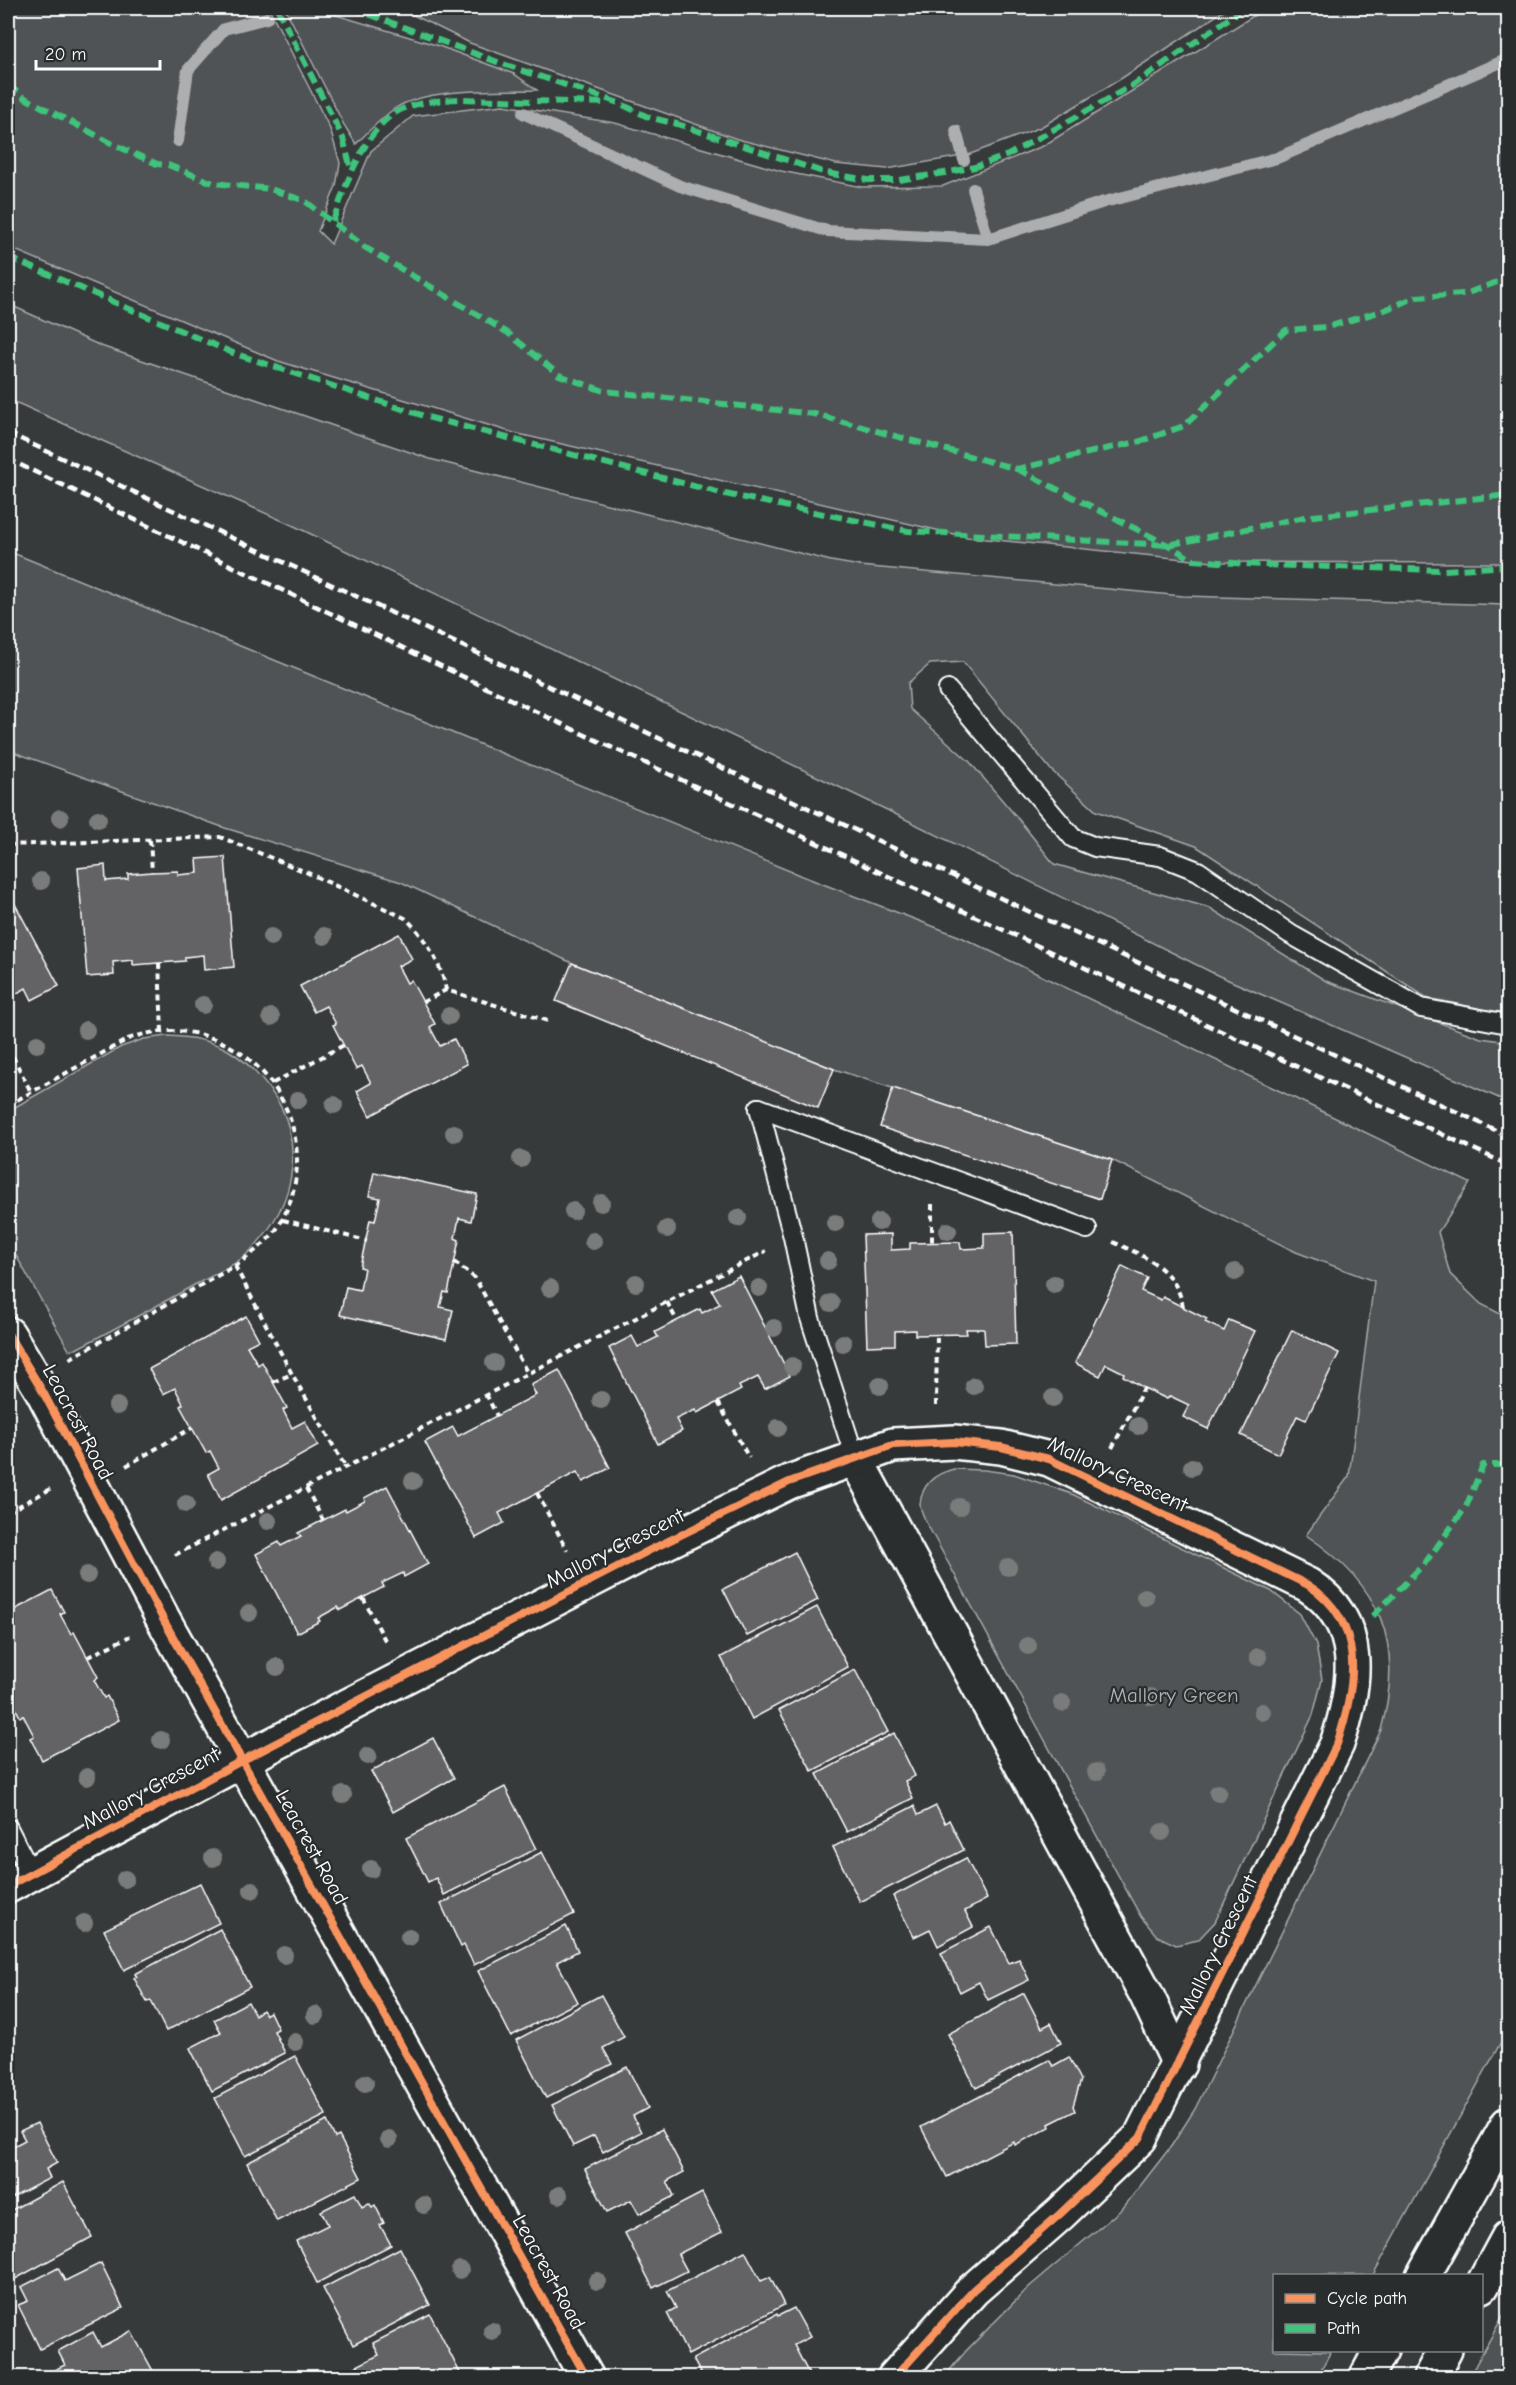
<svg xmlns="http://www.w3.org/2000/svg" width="1516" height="2385" font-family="'Comic Neue',sans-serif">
<rect width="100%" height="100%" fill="#373a3b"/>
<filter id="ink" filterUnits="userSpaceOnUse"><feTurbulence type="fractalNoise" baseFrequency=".0167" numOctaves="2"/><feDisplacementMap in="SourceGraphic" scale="12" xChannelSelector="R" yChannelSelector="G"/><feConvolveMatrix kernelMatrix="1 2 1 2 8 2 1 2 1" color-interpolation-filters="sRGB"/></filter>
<g filter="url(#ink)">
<g fill="#505354" stroke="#a8a9aa" stroke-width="1.5">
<path d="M8,8H269L330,129L340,163L336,186L318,231L331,244L371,151L413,116L503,105L615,123L781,171L862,187L943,186L1043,146L1266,8H1508V563L1213,562L967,537L514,433L278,361L8,247Z"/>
<path d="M285,8H313L436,45L514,74L537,90C498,91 427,87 394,109C380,119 368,132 356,144L344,125Z"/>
<path d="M399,8H1228L1122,78L1041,127L968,155L887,169L836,164L737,139L470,43Z"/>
<path d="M8,304L101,346L430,459L831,561L860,566L1183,596L1508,605V1014L1427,998L1196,846L1096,811L1051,770L963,662L930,664L908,683L910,709L969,761L1020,821L1054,864L1210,908L1326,981L1481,1038L1508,1042V1102L1217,975L887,810L292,525L8,399Z"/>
<path d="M8,551L802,876L961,937L1470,1183L1438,1232L1450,1274L1481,1304L1508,1318V2029L1373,2275L1274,2276V2350L1331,2351L1317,2377H944L965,2352L1029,2287L1123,2208L1172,2145L1195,2109L1381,1730C1405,1643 1381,1585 1306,1535L1349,1476L1374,1281L1296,1252L1112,1160L834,1069L572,963L401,882L225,828L8,750Z"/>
<path d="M167,1036C217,1037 244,1053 273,1094C288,1114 294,1142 292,1167C289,1202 272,1230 247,1254C233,1267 213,1275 196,1284C157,1306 116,1328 76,1349L69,1350L8,1241V1111L121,1047L144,1039Z"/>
<path d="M954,1469L984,1470L1014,1474L1072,1494L1271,1591L1300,1614L1316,1645L1322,1680L1313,1715L1215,1922L1198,1940L1176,1945L1157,1936L1141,1917L926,1522C924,1517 920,1509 920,1504C922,1483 937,1473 954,1469Z"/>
<path d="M1508,2307V2377H1469Z"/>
</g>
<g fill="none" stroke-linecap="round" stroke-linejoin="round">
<g stroke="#adaeaf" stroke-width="12">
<path d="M523,113L680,186L827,231L988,239L1104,202L1277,158L1508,59"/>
<path d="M956,131L964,160"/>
<path d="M178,141L188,70L224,29L267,18"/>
<path d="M973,189L988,239"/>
</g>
</g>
<g fill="#636465" stroke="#fff" stroke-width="1.5">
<path d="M225,857L234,967L204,970L203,955L185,957V961L133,965V960L113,962L114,975L87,977L78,868L105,865L106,881L128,879V874L152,872L178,871V875L198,873L197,859Z"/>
<path d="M8,891L59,986L32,1000L26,988L10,997L11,1000L8,1002Z"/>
<path d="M399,934L412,959L398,966L407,983L411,980L435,1024L430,1027L440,1046L454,1039L467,1064L370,1116L357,1091L371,1083L362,1066L356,1069L333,1025L336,1024L326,1006L314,1012L300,986Z"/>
<path d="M572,963L834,1069L818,1108L556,1001Z"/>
<path d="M893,1088L1112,1160L1100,1199L880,1127Z"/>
<path d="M374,1172L477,1194L471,1221L459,1218L455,1238L459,1240L448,1293L444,1292L440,1307L453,1310L446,1339L340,1315L346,1287L360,1290L364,1268L360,1267L370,1220L375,1221L380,1198L369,1196Z"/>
<path d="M1013,1232L1016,1344L985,1345L984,1329H966L967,1334L915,1335V1330L895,1331V1345L867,1346L863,1235L891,1234V1250L910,1249V1243L960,1242L961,1249L984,1248V1233Z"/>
<path d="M1122,1266L1147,1278L1141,1291L1161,1300L1163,1297L1207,1319L1205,1322L1224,1331L1229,1320L1255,1331L1208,1429L1183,1417L1189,1405L1170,1396L1167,1399L1144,1388L1123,1376L1124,1373L1106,1364L1100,1376L1075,1363Z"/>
<path d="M739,1276L790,1376L765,1389L758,1377L739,1386L741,1390L718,1402L697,1413L695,1410L676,1419L682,1431L658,1444L609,1348L632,1336L638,1347L658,1337L655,1332L700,1309L702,1313L720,1304L712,1290Z"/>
<path d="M246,1316L259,1340L247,1346L258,1365L262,1362L287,1408L283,1410L292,1428L305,1421L318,1446L221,1500L208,1474L219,1468L210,1451L206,1453L180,1406L183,1404L175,1388L163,1394L149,1369Z"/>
<path d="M1292,1330L1339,1353L1306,1420L1297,1416L1278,1454L1241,1435Z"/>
<path d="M559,1370L610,1468L583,1482L577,1472L499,1513L504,1523L476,1538L425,1442L453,1427L458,1436L536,1395L531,1385Z"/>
<path d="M387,1486L428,1564L404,1577L403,1573L382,1583L384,1587L340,1610L338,1607L318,1618L320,1621L297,1633L256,1554L279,1542L281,1546L301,1536L298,1533L345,1509L346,1511L365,1501L364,1498Z"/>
<path d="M795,1552L818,1600L747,1636L723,1589Z"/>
<path d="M52,1590L64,1612L60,1614L71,1634L74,1632L98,1677L94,1680L104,1698L107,1696L119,1720L42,1760L30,1738L34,1736L23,1715L20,1717L8,1693V1613Z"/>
<path d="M817,1607L848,1667L752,1719L721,1657Z"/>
<path d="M855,1670L888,1732L812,1771L779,1710Z"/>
<path d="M894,1733L915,1776L905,1781L913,1798L847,1832L817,1774Z"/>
<path d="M433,1738L454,1778L393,1812L371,1771Z"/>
<path d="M505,1787L536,1849L444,1895L436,1878L428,1882L406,1838Z"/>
<path d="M914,1806L918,1815L936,1806L945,1823L949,1820L964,1850L860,1902L833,1847Z"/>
<path d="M542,1852L574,1914L474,1965L464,1945L461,1947L441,1904Z"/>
<path d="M966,1858L987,1899L965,1911L973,1927L938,1946L930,1929L914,1937L893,1896Z"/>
<path d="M200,1883L219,1923L124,1970L104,1930Z"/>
<path d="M566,1926L578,1951L557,1962L578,2002L511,2036L478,1971Z"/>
<path d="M991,1927L1009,1963L1019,1959L1029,1980L988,2000L979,1982L960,1992L941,1953Z"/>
<path d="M220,1929L250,1987L166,2031L151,2001L147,2002L134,1978L137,1977L135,1974Z"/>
<path d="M1024,1993L1042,2028L1051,2023L1061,2043L976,2088L948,2034Z"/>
<path d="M601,1995L624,2037L603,2048L612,2064L546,2098L516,2040Z"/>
<path d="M248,2002L255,2015L263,2010L265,2015L270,2012L278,2029L274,2031L285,2053L212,2091L190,2048L221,2032L214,2020Z"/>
<path d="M295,2056L326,2115L245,2156L215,2098Z"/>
<path d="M1069,2057L1081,2080L1073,2106L1075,2111L1049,2124L1050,2127L1015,2145L1014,2142L947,2177L921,2127L1049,2060L1053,2066Z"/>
<path d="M627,2067L648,2108L633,2116L641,2132L603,2152L594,2136L573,2146L552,2105Z"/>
<path d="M327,2121L335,2138L339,2136L361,2178L277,2221L247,2163Z"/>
<path d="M37,2123L57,2163L46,2169L50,2178L8,2200V2149L25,2140L20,2131Z"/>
<path d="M662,2129L684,2172L667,2181L674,2196L639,2214L631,2200L607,2212L585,2169Z"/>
<path d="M63,2182L92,2237L8,2283V2212Z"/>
<path d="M702,2193L722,2232L678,2254L687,2271L653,2288L625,2233Z"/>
<path d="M355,2194L362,2207L369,2203L372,2207L375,2205L384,2223L380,2225L391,2245L317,2283L296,2241L328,2225L321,2211Z"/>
<path d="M400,2248L430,2305L353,2345L323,2288Z"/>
<path d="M745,2251L761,2281L770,2277L784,2305L688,2355L667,2313L676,2308L667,2291Z"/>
<path d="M101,2263L123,2308L40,2349L18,2305L28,2301L21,2287L58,2268L65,2281Z"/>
<path d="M794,2308L810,2337L794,2345L811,2378H703L693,2359L777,2314L778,2316Z"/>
<path d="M430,2314L460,2373L450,2378H353L349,2370L379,2355L373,2343Z"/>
<path d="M131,2331L153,2371L141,2378H58L54,2370L65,2365L58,2351L93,2332L101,2347Z"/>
</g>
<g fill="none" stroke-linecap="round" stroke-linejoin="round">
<g stroke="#fff" stroke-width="22">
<g id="lane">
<path d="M948,690L1073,838L1095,847L1160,856L1198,871L1290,934L1421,1008L1508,1024"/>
<path d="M759,1108L793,1237L810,1318L855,1458"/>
<path d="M759,1108L1087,1229"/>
<path d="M8,1828L31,1873"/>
</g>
</g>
<g stroke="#fff" stroke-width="38">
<g id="street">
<path d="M8,1334L43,1392L163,1619L587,2378"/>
<path d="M855,1458L1146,1994L1179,2064"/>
<path d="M8,1886L243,1760L650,1550L789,1482L893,1445L954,1442L1001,1447L1049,1459L1308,1585C1367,1623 1356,1687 1337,1744L1140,2138L1060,2214L973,2290L894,2378"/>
</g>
</g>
<g stroke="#fff" stroke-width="38">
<g id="secondary">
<path d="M1423,2276L1508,2124"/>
<path d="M1482,2286L1508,2238"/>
<path d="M1366,2378L1381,2350"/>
<path d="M1430,2378L1445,2350"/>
</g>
</g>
<g stroke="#fff" stroke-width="4" stroke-dasharray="6 4.5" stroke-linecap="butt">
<path d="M150,840L152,872"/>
<path d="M8,845L220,837L306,872L405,918C424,935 442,965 446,990"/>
<path d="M159,963L162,1032"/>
<path d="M423,1002L446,990L548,1021"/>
<path d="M8,1047L31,1092"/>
<path d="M273,1083L344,1045"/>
<path d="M8,1105L128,1039C237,999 334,1117 283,1218C274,1238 253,1253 235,1266L69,1359"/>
<path d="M932,1204V1243"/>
<path d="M283,1220L367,1241"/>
<path d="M1113,1242C1145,1256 1177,1270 1183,1307"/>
<path d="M454,1262L475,1278L528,1374"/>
<path d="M235,1266L292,1374L346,1468"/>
<path d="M667,1302L677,1321"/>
<path d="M273,1382L292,1374"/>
<path d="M486,1394L497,1416"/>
<path d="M718,1402L749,1458"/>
<path d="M936,1406L937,1335"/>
<path d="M1112,1448L1144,1388"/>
<path d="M126,1466L192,1428"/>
<path d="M306,1488L323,1520"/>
<path d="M537,1493L567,1550"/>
<path d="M8,1512L52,1488"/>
<path d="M175,1555L766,1251"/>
<path d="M363,1598L386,1642"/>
<path d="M88,1657L130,1636"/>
<path d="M8,1698L9,1697"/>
</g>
<use href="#lane" stroke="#2a2d2e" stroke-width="18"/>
<use href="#street" stroke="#2a2d2e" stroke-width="33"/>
<use href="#secondary" stroke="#2a2d2e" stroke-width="33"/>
<g stroke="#fff" stroke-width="4.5" stroke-dasharray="9 4.5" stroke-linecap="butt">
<path d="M8,433L1508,1136"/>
<path d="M8,459L583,734L1508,1165"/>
</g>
<g stroke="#40c37c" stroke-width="6" stroke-dasharray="12 6" stroke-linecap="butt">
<path d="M277,8L343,138L351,169"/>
<path d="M352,8L500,63L619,103L648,117L677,124L826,173L868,180H899L944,173L975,167L1008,155L1133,85L1244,8"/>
<path d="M8,85L25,98L115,145L157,164L168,165L213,183L270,189L305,201L366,248L508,333L559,375L604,391L814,414L1017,469L1141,441L1184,426L1286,330L1327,327L1382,311L1416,297L1465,294L1508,278"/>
<path d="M333,221C345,187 365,127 400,110C418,102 440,100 460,99L607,103"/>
<path d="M8,257L233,353L427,417L725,494L908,531L1168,545L1305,517L1508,495"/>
<path d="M1017,469L1168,545L1193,560L1262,565L1443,570L1508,566"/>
<path d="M1373,1616L1425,1563L1466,1507L1483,1465H1508"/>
</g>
<g stroke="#2a2d2e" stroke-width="11">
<g id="cycleway">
<path d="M8,1334L43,1392L163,1619L587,2378"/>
<path d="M8,1886L243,1760L650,1550L789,1482L893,1445L954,1442L1001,1447L1049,1459L1308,1585C1367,1623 1356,1687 1337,1744L1140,2138L1060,2214L973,2290L894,2378"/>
</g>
</g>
<use href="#cycleway" stroke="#f8935d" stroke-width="8"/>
</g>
<g fill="#7a7c7c">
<circle cx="60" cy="818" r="9"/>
<circle cx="98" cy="819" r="9"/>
<circle cx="41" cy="881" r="9"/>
<circle cx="324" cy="936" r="9"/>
<circle cx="271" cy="937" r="9"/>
<circle cx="203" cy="1005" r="9"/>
<circle cx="449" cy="1016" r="9"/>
<circle cx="271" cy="1017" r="9"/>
<circle cx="86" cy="1030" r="9"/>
<circle cx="37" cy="1044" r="9"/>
<circle cx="298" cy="1100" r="9"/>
<circle cx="334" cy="1105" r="9"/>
<circle cx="454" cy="1133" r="9"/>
<circle cx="521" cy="1159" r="9"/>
<circle cx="601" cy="1203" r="9"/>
<circle cx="573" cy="1211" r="9"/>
<circle cx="738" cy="1218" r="9"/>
<circle cx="879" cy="1222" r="9"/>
<circle cx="835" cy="1223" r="9"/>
<circle cx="667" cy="1229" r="9"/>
<circle cx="948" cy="1231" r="9"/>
<circle cx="593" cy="1241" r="9"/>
<circle cx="828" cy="1261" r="9"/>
<circle cx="1235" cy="1272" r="9"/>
<circle cx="636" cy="1283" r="9"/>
<circle cx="1054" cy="1284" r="9"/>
<circle cx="550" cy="1288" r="9"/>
<circle cx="759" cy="1288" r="9"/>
<circle cx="831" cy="1303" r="9"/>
<circle cx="774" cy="1328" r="9"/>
<circle cx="843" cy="1343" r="9"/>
<circle cx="494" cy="1363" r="9"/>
<circle cx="792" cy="1366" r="9"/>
<circle cx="880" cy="1386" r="9"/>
<circle cx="974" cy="1386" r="9"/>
<circle cx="1053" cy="1398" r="9"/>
<circle cx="601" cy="1400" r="9"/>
<circle cx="117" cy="1406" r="9"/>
<circle cx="1138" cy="1426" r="9"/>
<circle cx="778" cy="1428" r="9"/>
<circle cx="1192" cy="1467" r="9"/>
<circle cx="413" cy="1481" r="9"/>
<circle cx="186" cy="1504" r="9"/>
<circle cx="959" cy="1507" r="9"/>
<circle cx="268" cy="1521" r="9"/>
<circle cx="216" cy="1562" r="9"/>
<circle cx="1008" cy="1567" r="9"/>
<circle cx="87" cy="1575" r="9"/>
<circle cx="1145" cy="1597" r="9"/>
<circle cx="249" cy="1613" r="9"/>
<circle cx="1028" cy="1646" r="9"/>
<circle cx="1258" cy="1657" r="9"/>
<circle cx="277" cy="1667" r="9"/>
<circle cx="1151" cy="1697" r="9"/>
<circle cx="1062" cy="1703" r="9"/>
<circle cx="1262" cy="1712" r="9"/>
<circle cx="161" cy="1740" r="9"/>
<circle cx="368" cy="1756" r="9"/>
<circle cx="1096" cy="1772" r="9"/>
<circle cx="87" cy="1777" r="9"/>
<circle cx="1218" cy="1793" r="9"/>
<circle cx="343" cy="1795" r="9"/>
<circle cx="1162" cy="1832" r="9"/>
<circle cx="213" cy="1858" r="9"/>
<circle cx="371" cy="1869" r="9"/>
<circle cx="125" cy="1879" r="9"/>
<circle cx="252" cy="1890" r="9"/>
<circle cx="84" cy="1923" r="9"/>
<circle cx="409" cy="1937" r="9"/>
<circle cx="284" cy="1955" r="9"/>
<circle cx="315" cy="2015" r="9"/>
<circle cx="295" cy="2042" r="9"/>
<circle cx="365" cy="2083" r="9"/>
<circle cx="389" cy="2139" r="9"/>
<circle cx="559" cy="2195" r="9"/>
<circle cx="424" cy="2205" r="9"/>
<circle cx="460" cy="2270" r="9"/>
<circle cx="597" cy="2281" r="9"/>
<circle cx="492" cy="2331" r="9"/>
</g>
</g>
<g text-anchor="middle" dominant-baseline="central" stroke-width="4.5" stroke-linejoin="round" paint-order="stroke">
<g font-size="21" fill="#fff" stroke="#2a2d2e">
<text transform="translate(78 1422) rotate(62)">Leacrest Road</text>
<text transform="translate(1118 1474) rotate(25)">Mallory Crescent</text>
<text transform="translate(615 1548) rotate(-27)">Mallory Crescent</text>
<text transform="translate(151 1788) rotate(-28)">Mallory Crescent</text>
<text transform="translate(312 1847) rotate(61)">Leacrest Road</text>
<text transform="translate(1218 1945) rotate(-64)">Mallory Crescent</text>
<text transform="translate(549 2272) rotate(61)">Leacrest Road</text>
</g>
<g font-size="21" fill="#b0b2b2" stroke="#2a2d2e">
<text x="1174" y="1695">Mallory Green</text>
</g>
</g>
<rect width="1516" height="2385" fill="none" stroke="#2a2d2e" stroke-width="30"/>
<rect x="15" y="15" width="1486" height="2355" fill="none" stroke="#fff" stroke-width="2" filter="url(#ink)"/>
<rect x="1273" y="2274" width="210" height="78" fill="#2a2d2e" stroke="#7f8182" stroke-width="1.5"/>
<rect x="1285" y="2294" width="30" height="9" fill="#f8935d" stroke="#7f8182" stroke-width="1.5"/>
<text x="1327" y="2304" font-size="18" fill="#ffffff">Cycle path</text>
<rect x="1285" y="2324" width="30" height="9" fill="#40c37c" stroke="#7f8182" stroke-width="1.5"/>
<text x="1327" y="2334" font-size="18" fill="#ffffff">Path</text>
<path d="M36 60v9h124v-9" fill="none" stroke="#ffffff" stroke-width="3"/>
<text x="45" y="60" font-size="18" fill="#ffffff" stroke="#2a2d2e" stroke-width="4.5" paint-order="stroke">20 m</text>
</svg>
